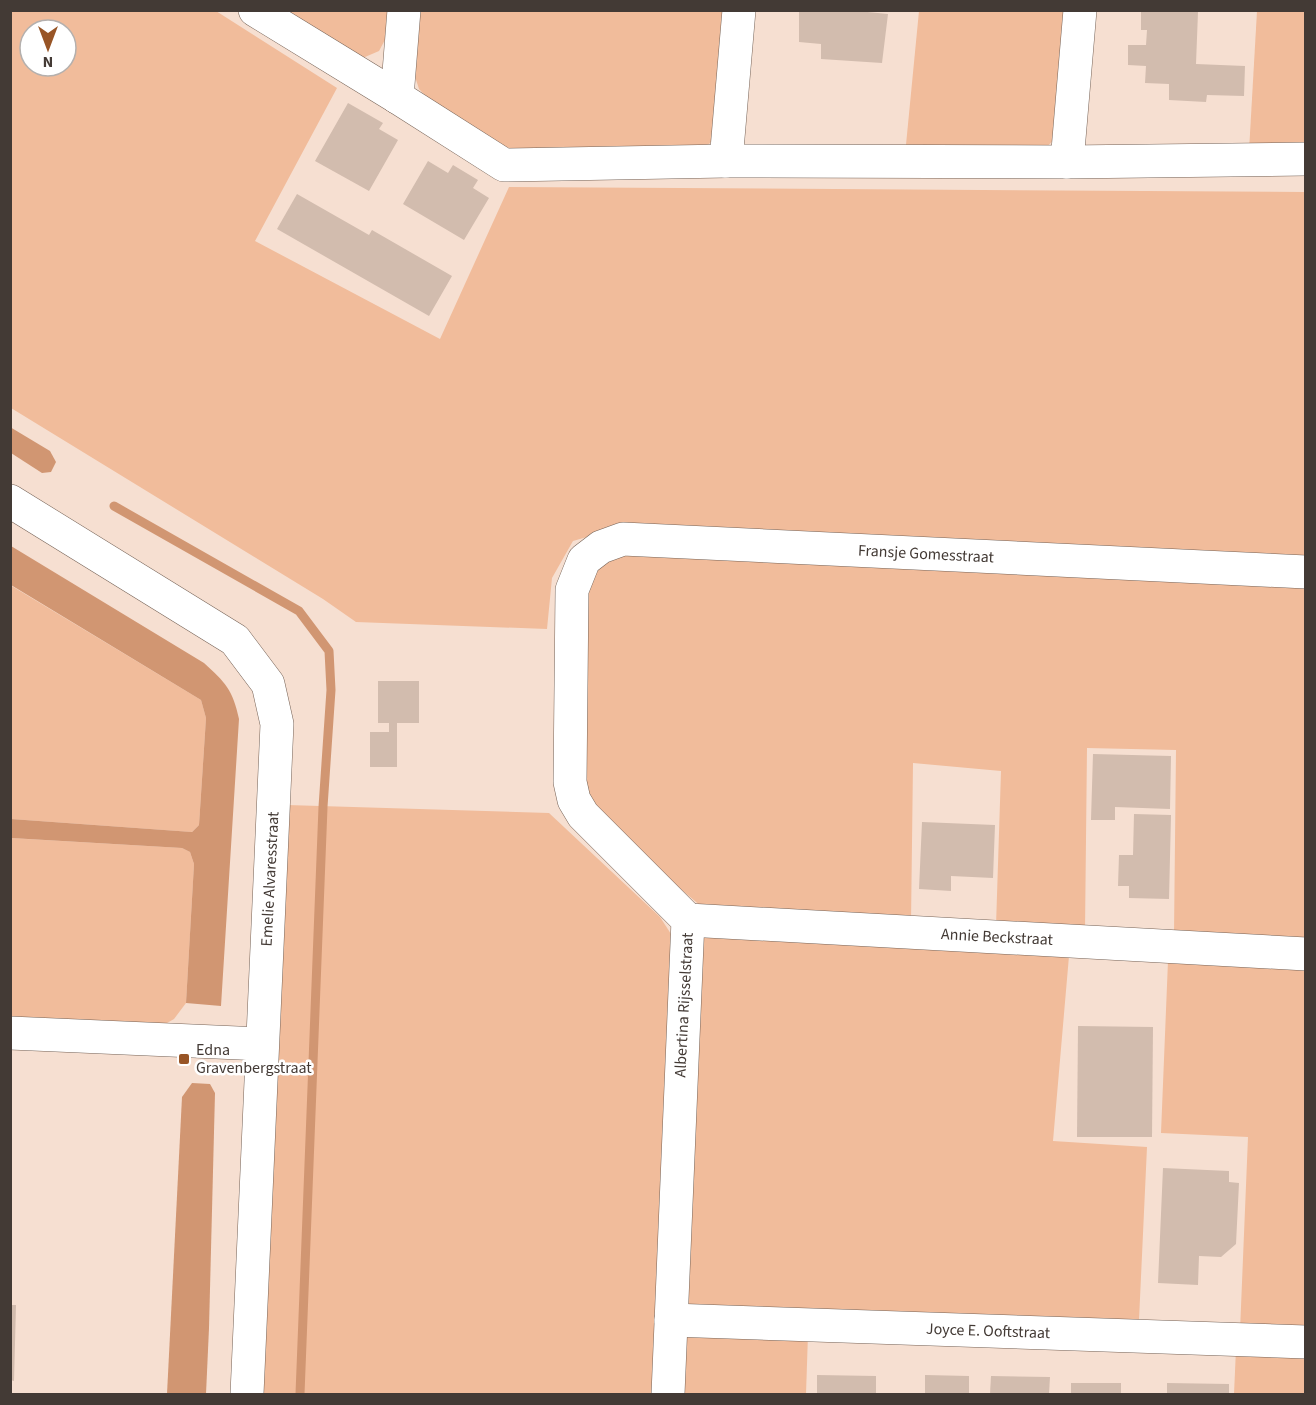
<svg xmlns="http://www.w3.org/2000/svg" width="1316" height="1405" font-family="'Source Sans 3',sans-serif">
<rect width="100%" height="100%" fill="#f6dfd1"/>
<g fill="#f1bc9b" fill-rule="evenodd">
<path d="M10,11H216L337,88L255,241L440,339L509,187L1305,192V556L611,530L573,541L552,578L547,629L356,622L323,599L11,408ZM30,30H66V66H30Z"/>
<path d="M273,11H393L387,36L379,51L365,57L347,55Z"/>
<path d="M416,11H730L721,131L709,144L692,151L540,155L506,147L440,111L419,89L412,67Z"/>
<path d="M919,11H1068L1058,135L1045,149L905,155Z"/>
<path d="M1257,11H1305V150L1249,151Z"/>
<path d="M629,549L1305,581V942L1174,934L1176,750L1087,748L1085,930L996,926L1001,771L913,763L911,922L708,912L571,797L589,562Z"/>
<path d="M10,585L201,700L206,718L199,825L192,832L11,819Z"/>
<path d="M287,805L549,813L660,917L671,934L653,1394H262Z"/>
<path d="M10,838L182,848L190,852L194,864L186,1003L174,1019L153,1031L11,1022Z"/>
<path d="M698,932L1069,956L1053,1141L1147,1147L1139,1320L681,1309Z"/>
<path d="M1168,961L1305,969V1332L1240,1331L1248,1137L1161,1133Z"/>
<path d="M808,1334L806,1394H677L679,1337Z"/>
<path d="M1236,1349L1305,1351V1394H1234Z"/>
</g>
<g fill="#d19672">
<path d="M10,427L50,451L56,462L51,472L42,473L11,453Z"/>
<path d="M11,546L204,663C225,682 233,690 239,719L221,1006L186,1003L194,864L190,852L182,848L11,838V819L192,832L199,825L206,718L201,700L11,585Z"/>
<path d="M192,1083L210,1084L215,1093L209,1328L206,1394H167L182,1097Z"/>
</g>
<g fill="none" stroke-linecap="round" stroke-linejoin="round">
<path stroke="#d19672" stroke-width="9" d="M114,506L299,611L329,651L331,690L323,807L300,1394"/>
</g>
<g fill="#d2bcae">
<path d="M799,10H847L888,14L882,63L821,59V44L799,42Z"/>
<path d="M1141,10L1198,12L1196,64L1245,66L1244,96L1207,95L1206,102L1169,100V84L1145,83L1146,66L1128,65V45H1146L1147,30H1141Z"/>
<path d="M348,103L383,123L379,129L398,140L369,191L315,161Z"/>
<path d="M428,161L448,173L453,165L478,180L473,188L489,198L464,240L403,204Z"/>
<path d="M297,194L369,235L372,230L452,276L429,316L277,229Z"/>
<path d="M378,681H419V723H397V767H370V732H389V723H378Z"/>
<path d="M1093,754L1171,756L1170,809L1115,807V820H1091Z"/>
<path d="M1134,814L1171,815L1169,899L1129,898V886H1118L1119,855H1133Z"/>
<path d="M922,822L995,825L993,878L951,876V891L919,889Z"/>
<path d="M1078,1026L1153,1027L1152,1137H1077Z"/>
<path d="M1163,1168L1229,1171V1182L1239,1183L1236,1244L1221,1257L1199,1256L1198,1285L1158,1283Z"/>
<path d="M10,1305H16L14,1381L10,1380Z"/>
<path d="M817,1375L876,1376V1394H817Z"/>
<path d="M925,1375L969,1376V1394H925Z"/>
<path d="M991,1376L1050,1377L1049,1394H990Z"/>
<rect x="1071" y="1383" width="50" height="11"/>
<path d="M1167,1383L1229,1384V1394H1167Z"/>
</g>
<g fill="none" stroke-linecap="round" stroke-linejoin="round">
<g stroke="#766357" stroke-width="34">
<g id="minor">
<path d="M255,10L397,97L504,165L726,161L1067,162L1306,159"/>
<path d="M397,97L404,10"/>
<path d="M726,161L739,10"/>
<path d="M1067,162L1080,10"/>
<path d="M10,501L235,640L268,684L277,724L247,1394"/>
<path d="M688,920L1306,954"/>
<path d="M10,1033L262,1044"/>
<path d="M671,1320L1306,1342"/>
<path d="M668,1394L688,920L583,815L574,800L570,782L572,590L584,560L601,547L623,539L1306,572"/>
</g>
</g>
<use href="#minor" stroke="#fff" stroke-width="33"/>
</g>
<rect fill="#985526" stroke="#fff" stroke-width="2" x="178" y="1053" width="12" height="12" rx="3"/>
<g text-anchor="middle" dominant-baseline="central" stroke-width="5" stroke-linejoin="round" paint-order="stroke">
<g font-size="16" fill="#433a35" stroke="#fff">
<text transform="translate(926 554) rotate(3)">Fransje Gomesstraat</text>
<text transform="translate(270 879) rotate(-87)">Emelie Alvaresstraat</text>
<text transform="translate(997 937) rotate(3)">Annie Beckstraat</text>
<text transform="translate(684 1005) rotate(-87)">Albertina Rijsselstraat</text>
<text transform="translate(988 1331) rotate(2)">Joyce E. Ooftstraat</text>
</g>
<g font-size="16" fill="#433a35" stroke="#fff" text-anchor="start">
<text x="196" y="1050">Edna<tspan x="196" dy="18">Gravenbergstraat</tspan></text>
</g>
</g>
<rect width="1316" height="1405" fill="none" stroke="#433a35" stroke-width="24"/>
<g transform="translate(48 48) rotate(180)"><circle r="28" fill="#ffffff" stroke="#b4b0ae" stroke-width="1.5"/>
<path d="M0-4.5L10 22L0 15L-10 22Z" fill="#985526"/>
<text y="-9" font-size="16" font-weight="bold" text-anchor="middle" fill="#433a35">N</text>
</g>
</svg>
